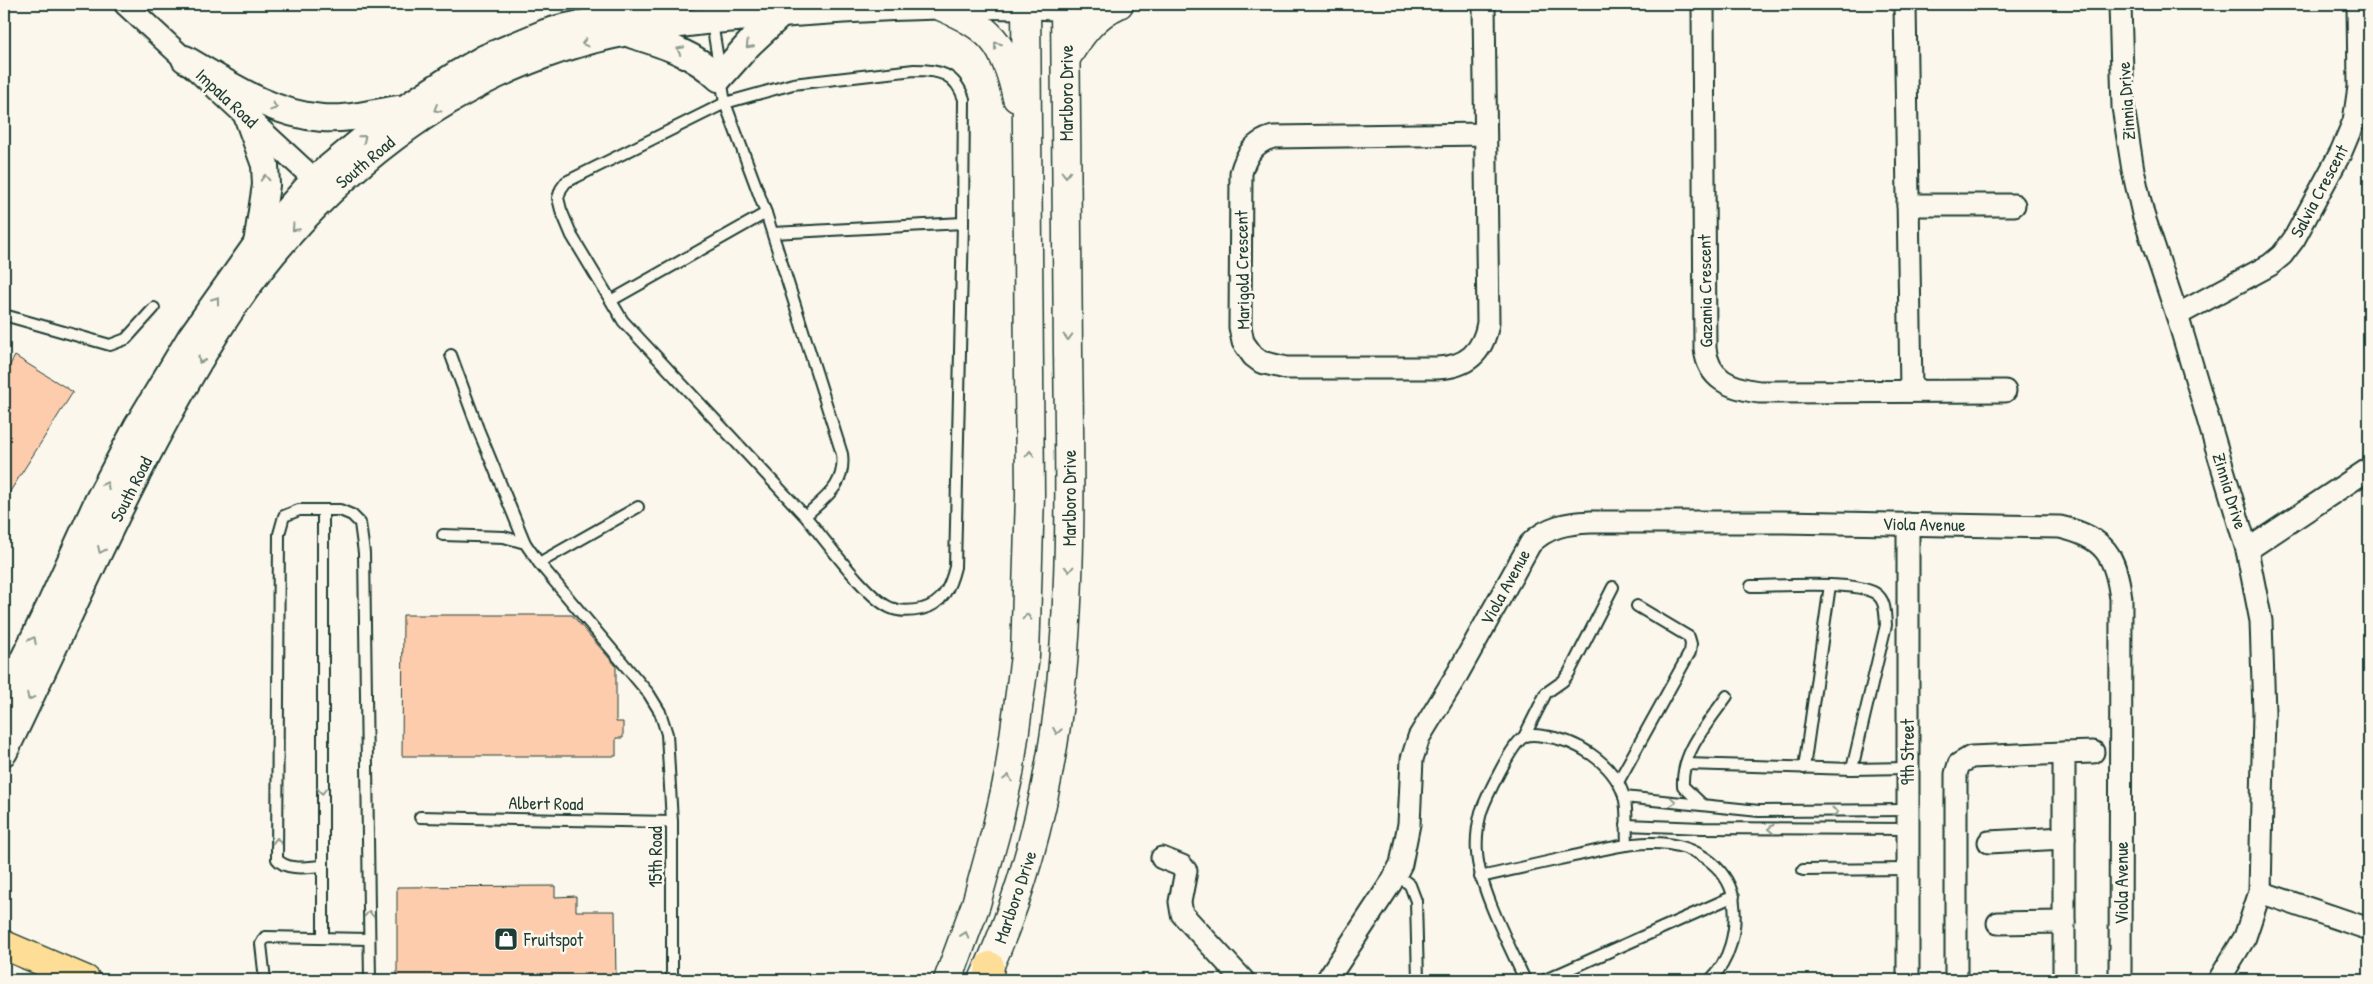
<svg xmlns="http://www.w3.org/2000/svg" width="2373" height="984" font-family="'Patrick Hand',sans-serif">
<rect width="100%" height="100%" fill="#fbf7ec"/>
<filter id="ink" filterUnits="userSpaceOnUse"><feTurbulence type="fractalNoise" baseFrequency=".02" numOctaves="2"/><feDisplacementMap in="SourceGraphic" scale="10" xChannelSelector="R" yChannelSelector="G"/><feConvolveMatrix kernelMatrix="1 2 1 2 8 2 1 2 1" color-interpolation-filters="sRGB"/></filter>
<g filter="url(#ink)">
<g fill="#fcccac" stroke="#1f3d34">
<path d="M15,356L73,392L4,501V375Z"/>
<path d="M403,615H572L616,666V722H623V738H616V756H402Z"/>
<path d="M555,886V897L576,896V911H615L616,980H397V887Z"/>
</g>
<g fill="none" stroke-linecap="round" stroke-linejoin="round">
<g stroke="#1f3d34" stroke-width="14">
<g id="service">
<path d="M709,4L725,103L766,213L842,454C846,485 826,497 805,516C824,538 867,599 891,608C900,612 912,611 922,609C943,604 950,587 955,567L963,223L964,99C955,73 939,70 914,70L793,84L725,103L566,182L561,189L558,198L561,210L572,236L623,321L805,516"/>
<path d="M773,233L963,223"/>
<path d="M612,300L766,213"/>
<path d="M4,315L110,345L126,339L154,308"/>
<path d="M451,355L478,429L525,543"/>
<path d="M323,510V938"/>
<path d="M443,535L504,537L525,543L539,563L649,694L660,712L667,734L672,822V980"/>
<path d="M539,563L638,507"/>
<path d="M1751,586C1778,586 1854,580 1875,593C1886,600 1885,613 1886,625L1852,769"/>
<path d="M1524,737L1546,693L1563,681L1569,673L1613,587"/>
<path d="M1686,764L1852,769L1907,768"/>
<path d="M1804,768L1830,585"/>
<path d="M1618,782L1690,652L1691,644L1689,637L1637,606"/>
<path d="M1624,797L1759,811L1907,810"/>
<path d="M1703,805L1683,786C1681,752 1709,722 1727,696"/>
<path d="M420,817L672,822"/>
<path d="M1626,825L1702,828L1908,829"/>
<path d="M322,866C308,867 286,871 277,859L279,534L284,516L299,510H340L352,515L360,523L364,553L370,980"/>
<path d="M1803,870L1908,869"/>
<path d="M1396,874L1410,885L1416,901L1418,980"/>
<path d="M1480,877C1509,871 1537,864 1565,858C1612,848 1669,828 1711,862C1723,872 1733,887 1734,904C1737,930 1730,961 1710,980"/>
<path d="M265,980L261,944L265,937L369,939"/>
<path d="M1525,980C1510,947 1479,888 1477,853C1476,841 1478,824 1481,812C1486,798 1512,743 1524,737C1529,734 1537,735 1543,736C1575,739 1613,762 1624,796C1628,810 1626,829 1627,845"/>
<path d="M1545,980L1734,896"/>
</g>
</g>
<g stroke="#1f3d34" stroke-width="25">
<g id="minor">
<path d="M125,4L327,191"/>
<path d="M1484,4L1488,323C1483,353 1466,367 1437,368H1286L1261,362L1253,356L1243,342L1240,327L1241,173C1246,155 1254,142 1273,137L1485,134"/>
<path d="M1703,4L1705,348C1708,380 1731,388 1759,392L2005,391"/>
<path d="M1905,4L1911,391"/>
<path d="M2120,4L2123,107L2133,170L2143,214L2177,315L2247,550L2261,621L2264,713L2260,892L2245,937L2219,980"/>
<path d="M1065,7L1105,4"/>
<path d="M1908,205H2014"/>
<path d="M2177,315L2270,265L2282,255L2294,239L2341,152L2354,121L2359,87L2358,4"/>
<path d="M1908,524V980"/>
<path d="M2247,550L2369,469"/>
<path d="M1989,842L2064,838"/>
<path d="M1162,858L1182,866L1186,871L1180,902L1182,914L1243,980"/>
<path d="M2260,892L2369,929"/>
<path d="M1998,923L2064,922"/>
<path d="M1327,980L1391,883L1401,864L1409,824L1412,759L1419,737L1458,673L1530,544C1547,526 1568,523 1591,522H1783L2060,527C2105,537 2116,556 2121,599L2120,980"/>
<path d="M1956,980V774L1959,764L1971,757L2064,753"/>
<path d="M2064,980V753L2093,752"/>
</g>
</g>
<g stroke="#1f3d34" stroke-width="30">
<g id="tertiary">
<path d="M633,35C666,45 694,54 719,78L749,44L781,14"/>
<path d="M185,59C228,84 271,114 322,118C347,120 373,113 398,109"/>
<path d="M248,118L265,165L266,185L257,244"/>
<path d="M4,699L49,608L98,501L137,427L191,337L257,244L315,179L384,122L457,74L485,58L545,33L562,28L677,4"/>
<path d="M4,752C73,610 135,462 219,328C311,184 456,64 628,32C682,22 737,18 792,13C883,6 974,2 1065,7"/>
</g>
</g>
<g stroke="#1f3d34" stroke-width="31">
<g id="secondary">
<path d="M938,5C990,27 1005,42 1017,98"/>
<path d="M1066,58C1080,35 1094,15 1119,4"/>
<path d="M948,980L976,904L996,831L1009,774L1025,656L1030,495L1026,4"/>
<path d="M983,980C1078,778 1071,569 1068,352C1066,236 1067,120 1065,4"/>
</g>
</g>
<g stroke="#1f3d34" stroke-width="31">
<g id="primary">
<path d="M4,945L86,980"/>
<path d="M988,980L990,966"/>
</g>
</g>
<use href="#service" stroke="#fbf7ec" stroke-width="10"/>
<use href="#minor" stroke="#fbf7ec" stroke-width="21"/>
<use href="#tertiary" stroke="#fbf7ec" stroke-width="26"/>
<use href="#secondary" stroke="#fbf7ec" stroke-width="28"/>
<use href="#primary" stroke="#fedd96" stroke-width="28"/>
</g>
<defs><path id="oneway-chevron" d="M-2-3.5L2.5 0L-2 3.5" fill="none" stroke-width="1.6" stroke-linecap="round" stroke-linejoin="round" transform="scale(1.25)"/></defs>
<g stroke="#8d9a90">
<use href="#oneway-chevron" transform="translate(585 43) rotate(165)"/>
<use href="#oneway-chevron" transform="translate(749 45) rotate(135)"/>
<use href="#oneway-chevron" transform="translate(997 45) rotate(-128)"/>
<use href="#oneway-chevron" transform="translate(680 50) rotate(-153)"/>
<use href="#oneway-chevron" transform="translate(274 107) rotate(18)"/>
<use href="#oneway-chevron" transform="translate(437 109) rotate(149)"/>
<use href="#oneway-chevron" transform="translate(363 138) rotate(-39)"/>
<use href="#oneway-chevron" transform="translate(1066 174) rotate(90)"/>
<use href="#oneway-chevron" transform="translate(265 178) rotate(-92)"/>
<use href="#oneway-chevron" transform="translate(295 228) rotate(133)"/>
<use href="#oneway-chevron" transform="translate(216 300) rotate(-54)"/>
<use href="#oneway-chevron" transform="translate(1068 337) rotate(89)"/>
<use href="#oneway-chevron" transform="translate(201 360) rotate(120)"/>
<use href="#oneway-chevron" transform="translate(1030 454) rotate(-90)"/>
<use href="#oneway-chevron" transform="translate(106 485) rotate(-62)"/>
<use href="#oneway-chevron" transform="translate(101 550) rotate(115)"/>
<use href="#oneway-chevron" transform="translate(1069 569) rotate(91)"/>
<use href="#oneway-chevron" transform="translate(1027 617) rotate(-88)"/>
<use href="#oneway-chevron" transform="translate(33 640) rotate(-63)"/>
<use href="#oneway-chevron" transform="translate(30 697) rotate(116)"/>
<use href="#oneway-chevron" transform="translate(1057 731) rotate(100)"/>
<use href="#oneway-chevron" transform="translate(1008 778) rotate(-78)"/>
<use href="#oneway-chevron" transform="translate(322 791) rotate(90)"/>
<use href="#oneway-chevron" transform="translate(1673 802) rotate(6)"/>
<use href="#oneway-chevron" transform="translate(1835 812) rotate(-1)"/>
<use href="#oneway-chevron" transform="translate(1771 829) rotate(-179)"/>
<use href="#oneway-chevron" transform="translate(277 841) rotate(-89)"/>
<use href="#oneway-chevron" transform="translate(369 914) rotate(-90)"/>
<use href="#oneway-chevron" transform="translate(965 935) rotate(-71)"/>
</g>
</g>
<defs>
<g id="shop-square" transform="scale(1.25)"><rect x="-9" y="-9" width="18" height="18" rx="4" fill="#1f3d34" stroke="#fbf7ec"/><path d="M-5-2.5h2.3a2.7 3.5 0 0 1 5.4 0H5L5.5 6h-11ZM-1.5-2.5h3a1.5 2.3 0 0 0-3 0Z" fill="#fff"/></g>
</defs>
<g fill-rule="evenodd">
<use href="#shop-square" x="506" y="939"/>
</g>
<g text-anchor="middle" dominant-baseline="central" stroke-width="5" stroke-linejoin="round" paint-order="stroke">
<g font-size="18" fill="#1f3d34" stroke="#fbf7ec">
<text transform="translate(1066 93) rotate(-90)">Marlboro Drive</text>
<text transform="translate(227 98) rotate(43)">Impala Road</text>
<text transform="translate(2126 101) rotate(-94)">Zinnia Drive</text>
<text transform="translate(365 162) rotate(-40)">South Road</text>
<text transform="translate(2319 191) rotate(-62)">Salvia Crescent</text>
<text transform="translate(1242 270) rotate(-91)">Marigold Crescent</text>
<text transform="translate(1705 291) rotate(-91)">Gazania Crescent</text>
<text transform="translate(131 489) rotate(-63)">South Road</text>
<text transform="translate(2230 491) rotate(73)">Zinnia Drive</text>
<text transform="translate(1069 498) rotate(-90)">Marlboro Drive</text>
<text transform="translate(1924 524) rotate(1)">Viola Avenue</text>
<text transform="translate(1505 587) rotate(-61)">Viola Avenue</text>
<text transform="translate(1907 752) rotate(-90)">9th Street</text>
<text transform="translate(546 803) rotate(1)">Albert Road</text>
<text transform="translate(655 857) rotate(-90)">15th Road</text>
<text transform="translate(2121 883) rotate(-90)">Viola Avenue</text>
<text transform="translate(1015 897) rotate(-71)">Marlboro Drive</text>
</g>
<g font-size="18" fill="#1f3d34" stroke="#fbf7ec" text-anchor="start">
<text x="524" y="939">Fruitspot</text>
</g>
</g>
<rect width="2373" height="984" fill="none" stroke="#fbf7ec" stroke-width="20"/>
<rect x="10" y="10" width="2353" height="964" fill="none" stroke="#1f3d34" stroke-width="2" filter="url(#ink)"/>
</svg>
